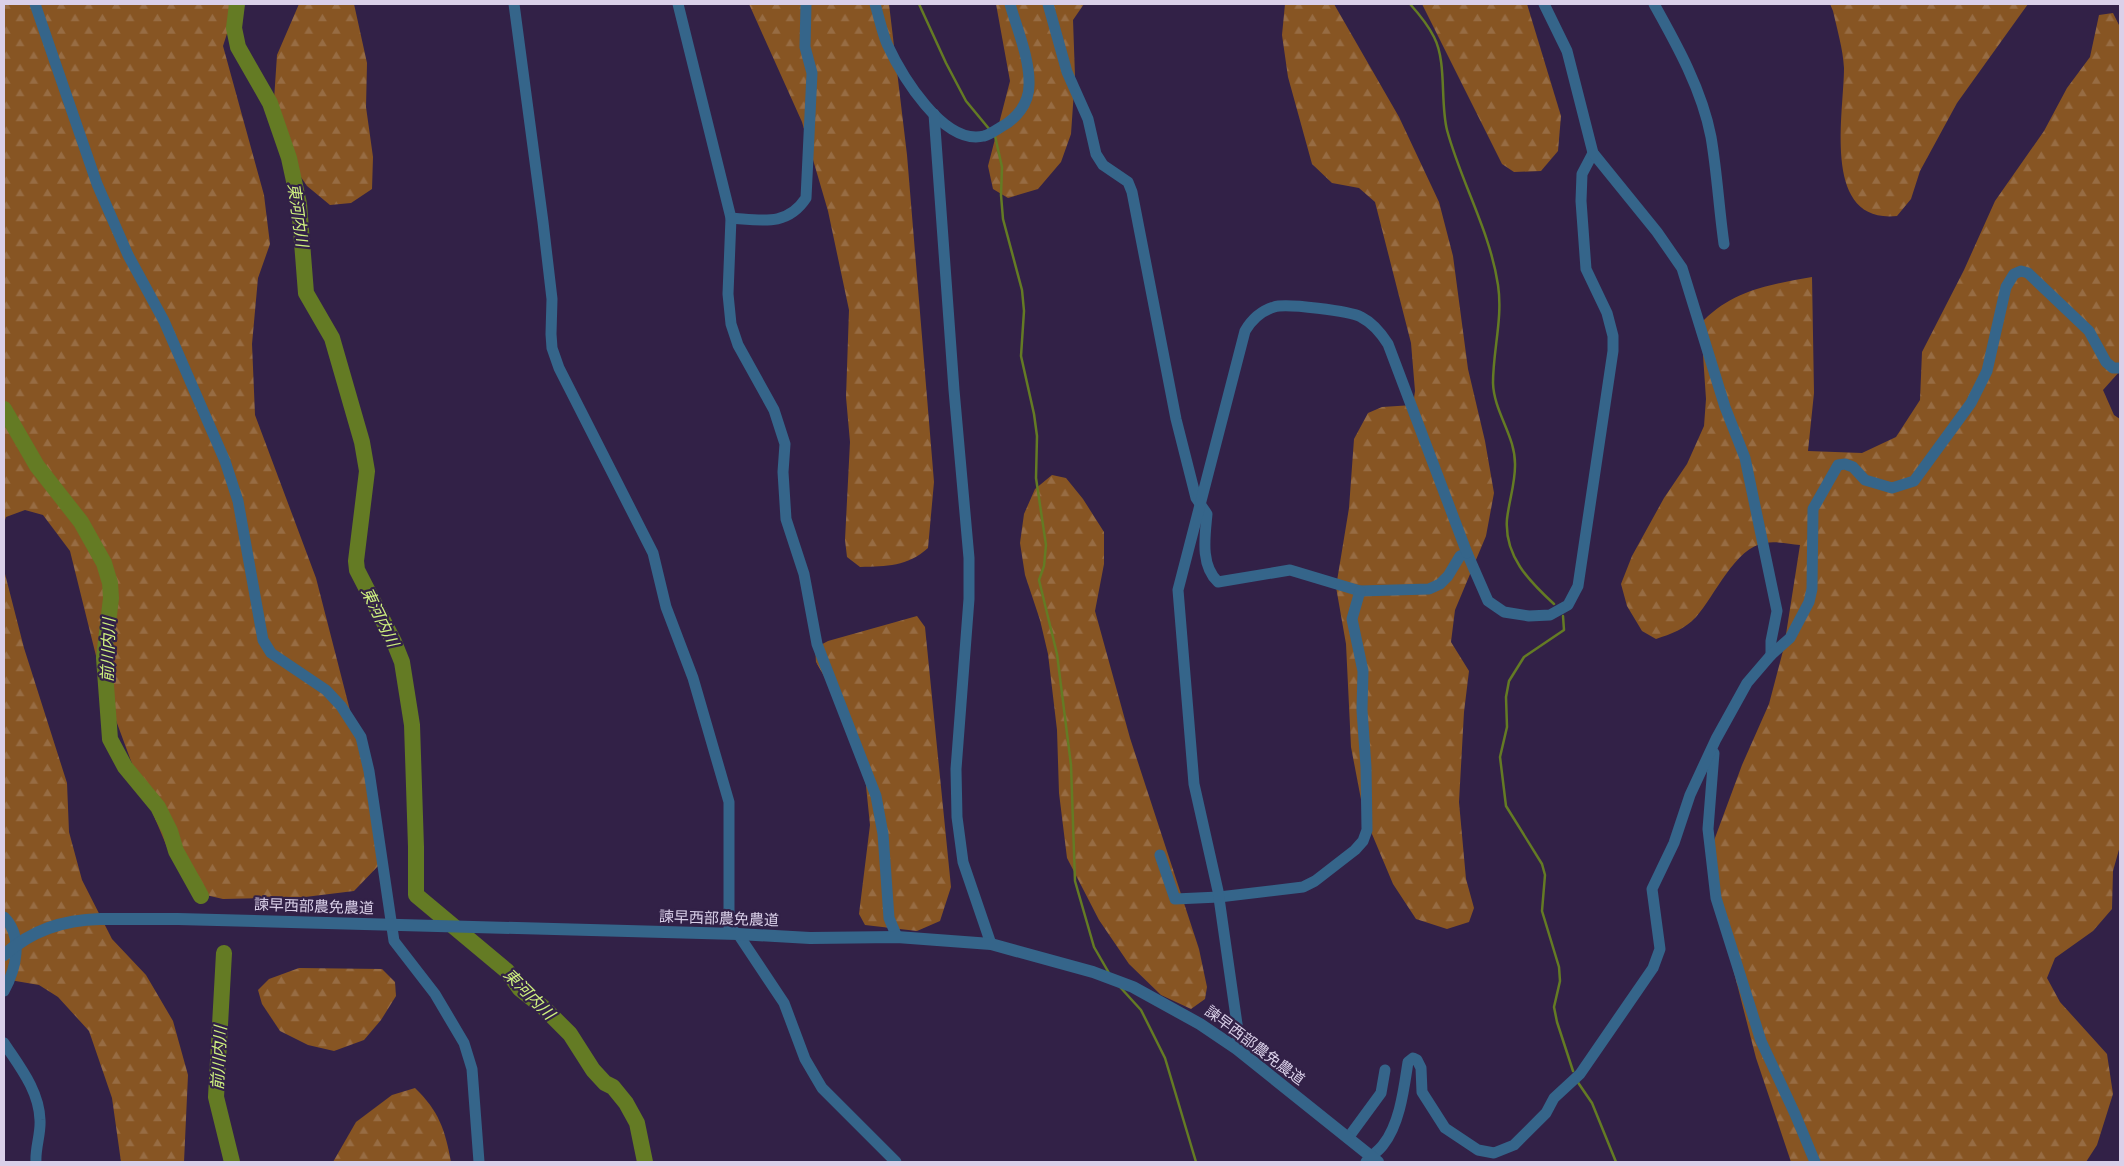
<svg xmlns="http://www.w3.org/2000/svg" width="2124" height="1166" font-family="'Public Sans','Noto Sans JP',sans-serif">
<defs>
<pattern id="forest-firs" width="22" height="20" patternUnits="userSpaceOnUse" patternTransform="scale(1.25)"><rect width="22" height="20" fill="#875523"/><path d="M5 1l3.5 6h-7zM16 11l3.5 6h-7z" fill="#976c43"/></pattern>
</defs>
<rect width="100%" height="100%" fill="#322147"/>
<g fill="url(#forest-firs)">
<path d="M4,4H241L233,15L223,46L264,195L270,244L258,278L252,344L255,415L316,578L373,800L380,864L354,891L305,897L223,899L197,893L167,847L131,761L104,688L70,551L43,515L25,510L6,517L4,523Z"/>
<path d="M299,4H354L367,63L366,107L373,157L372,189L351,203L330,205L307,186L290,161L274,100L277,55Z"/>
<path d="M749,4H889L907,155L934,482L928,548C907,567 887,566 860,567L847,557L845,540L850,442L846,397L849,310L828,211L802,122Z"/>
<path d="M996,4H1084L1073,20L1075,76L1071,134L1061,162L1038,189L1008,198L993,189L988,166L1010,81Z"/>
<path d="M1285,4H1334L1399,117L1439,202L1453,256L1468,369L1485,441L1494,493L1486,536L1455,610L1451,642L1469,671L1464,712L1459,802L1466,879L1474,908L1469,922L1447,929L1416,919L1393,884L1364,815L1351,747L1346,644L1336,587L1349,508L1354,439L1368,413L1382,407L1413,405L1415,391L1411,343L1375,202L1359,188L1332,183L1312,164L1288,77L1282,35Z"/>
<path d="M1422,4H1527L1561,116L1558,151L1541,171L1514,172L1502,164Z"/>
<path d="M1830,4H2028L1957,103L1920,171L1911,199L1897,216C1821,224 1844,114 1844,68C1843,49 1837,29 1833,11Z"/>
<path d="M2113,13L2120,27V371L2103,390L2114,415L2120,419V846L2113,871L2112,909L2093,931L2055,958L2047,978L2060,1002L2107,1054L2113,1094L2097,1145L2086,1162H1791L1756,1058L1728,949L1712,846L1742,765L1769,704L1784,647L1800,545C1789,544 1776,541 1765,543C1735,547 1715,596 1696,617C1685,629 1671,634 1656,639L1642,631L1627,606L1621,584L1632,556L1664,498L1687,464L1704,426L1706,399L1702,340L1704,320C1734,290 1772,284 1812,277L1814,393L1808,451L1862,453L1896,437L1920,400L1922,352L1964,270L1995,201L2044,131L2067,88L2090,57L2099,15Z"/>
<path d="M1052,475L1066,478L1083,499L1104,532V564L1095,611L1130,738L1199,949L1207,987L1205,999L1191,1009L1161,995L1129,964L1099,920L1067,858L1059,793L1057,730L1048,654L1040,620L1025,575L1020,543L1024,514L1035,489Z"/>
<path d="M4,570L24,648L67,783L69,832L82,880L112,939L146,975L173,1021L188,1075L184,1162H121L112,1098L89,1031L58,997L39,985L4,979Z"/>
<path d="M917,616L925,627L951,887L940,921L917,931L865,925L859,914L870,825L865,776L829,685L816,662L815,648L828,641Z"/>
<path d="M299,968L382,969L395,982L396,996L381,1020L364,1040L334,1051L308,1045L280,1031L262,1004L258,990L269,979Z"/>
<path d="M415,1088C439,1111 445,1130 451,1162H333L356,1122L392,1095Z"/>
</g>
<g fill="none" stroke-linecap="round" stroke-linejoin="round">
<g stroke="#647b24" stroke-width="2.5">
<path d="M919,4L946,63L966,101L990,130"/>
<path d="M1410,4C1419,14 1428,25 1434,37C1447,62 1440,102 1447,130C1461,182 1490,231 1498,285C1503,318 1493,350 1493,383C1494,413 1516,436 1515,466C1515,484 1509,501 1507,519C1504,556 1529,581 1554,604"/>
<path d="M995,136L1002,167L1001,195L1003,219L1022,290L1024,311L1021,356L1034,414L1037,436L1036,478L1046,545L1044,566L1039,580L1057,654L1071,765L1075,881L1094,947L1109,973"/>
<path d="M1563,616L1564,630L1524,657L1509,681L1506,697L1507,727L1500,757L1506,806L1542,864L1545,875L1542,911L1559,967L1560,981L1554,1007L1557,1022L1573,1071"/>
<path d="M1120,987L1141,1010L1165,1058L1196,1162"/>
<path d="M1577,1081L1592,1103L1616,1162"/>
</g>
<g stroke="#647b24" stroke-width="16">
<path d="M237,4L234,28L238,47L270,103L289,158L299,204L306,293L332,338L362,442L367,471L356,561L357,570L394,642L402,662L412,725L416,847V895L507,971L520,989L544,1008L570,1034L593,1070L605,1083L613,1087L626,1103L637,1123L645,1162"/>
<path d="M4,409L37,466L81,522L104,563L110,583L111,598L104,658L110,739L125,767L158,807L170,831L176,851L201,896"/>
<path d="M224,953L216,1097L232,1162"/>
</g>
<g stroke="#35658a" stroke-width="11">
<path d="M35,4L97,184L128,255L164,321L225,461L238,501L263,640L271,653L326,690L341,706L361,737L369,771L394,941L435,994L464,1043L472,1069L479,1162"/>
<path d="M514,4L543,222L552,299L551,334L552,348L559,368L653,553L666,607L693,678L729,802V928L738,934L784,1003L805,1059L822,1088L896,1162"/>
<path d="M678,4L731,218L728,294L731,324L738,345L774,410L785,444L783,472L786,519L804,574L817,644L876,796L883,834L889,918L897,937"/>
<path d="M875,4C879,17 882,32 887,44C901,74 943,146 984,136C989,135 996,130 1001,127C1016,119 1029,104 1029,85C1030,59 1017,29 1010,4"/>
<path d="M1048,4L1067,72L1088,119L1096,154L1103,165L1128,182L1132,192L1176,419L1196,498L1207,514C1205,536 1200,565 1218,582L1290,570L1360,591L1429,589L1440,584L1448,576L1460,556L1467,553L1488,601L1504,612L1529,616L1550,615L1568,605L1578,586L1613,351V336L1607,313L1586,269L1581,201L1582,174L1593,153"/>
<path d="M1544,4L1567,51L1593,153L1657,232L1682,268L1725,407L1745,458L1777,611L1771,641V655"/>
<path d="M1654,4C1677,45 1702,90 1711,137C1717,172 1719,209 1724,244"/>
<path d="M934,114L954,390L969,558V599L956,769L957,817L963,862L991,944"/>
<path d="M731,218C761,220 787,227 806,198L812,73L805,47L806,4"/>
<path d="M1714,753L1708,829L1716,898L1761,1041L1795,1114L1815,1162"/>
<path d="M1160,855L1175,899L1219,897L1303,887L1315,881L1355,850L1363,841L1367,830L1366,767L1362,710L1363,671L1352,619L1360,591"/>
<path d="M4,917C24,937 16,969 4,991"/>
<path d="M4,1043C19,1066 39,1090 40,1120C41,1134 35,1148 36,1162"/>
<path d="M1237,1049L1238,1031L1218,891L1194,784L1178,590L1245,331C1252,319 1261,311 1274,307C1286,303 1350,311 1361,317C1373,323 1381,333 1388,344L1467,553"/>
<path d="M1348,1138L1381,1093L1385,1070"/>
<path d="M1366,1162C1371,1155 1378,1152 1383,1145C1400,1124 1404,1088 1408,1062L1413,1058L1417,1060L1421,1068L1422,1092L1445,1128L1478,1150L1494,1153L1514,1145L1546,1113L1554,1098L1580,1074L1653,968L1660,949L1652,889L1674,843L1690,795L1716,739L1747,683L1771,655L1790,638L1809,602L1812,589L1813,509L1838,465L1845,464L1853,467L1865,480L1892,488L1914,481L1971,403L1987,371L2006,287L2014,274L2021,271L2028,273L2089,331L2106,362L2113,368H2120"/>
</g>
<path stroke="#35658a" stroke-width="12" d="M4,955C32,930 63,920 100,919H178L738,934L810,938L897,937L991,944L1093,972L1133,987L1200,1024L1237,1049L1378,1162"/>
</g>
<g text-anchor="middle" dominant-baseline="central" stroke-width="4.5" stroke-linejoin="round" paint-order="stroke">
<g font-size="15" fill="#dad0e9" stroke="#322147">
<text transform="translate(314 906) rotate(2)">諫早西部農免農道</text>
<text transform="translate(719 918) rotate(2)">諫早西部農免農道</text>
<text transform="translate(1255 1045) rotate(37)">諫早西部農免農道</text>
</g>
<g font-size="16" font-style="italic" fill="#cff17f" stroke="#322147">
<text transform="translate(298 215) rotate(82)">東河内川</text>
<text transform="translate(380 617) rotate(64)">東河内川</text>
<text transform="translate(108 650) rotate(-88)">前川内川</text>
<text transform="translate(529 994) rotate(45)">東河内川</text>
<text transform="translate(219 1058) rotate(-87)">前川内川</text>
</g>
</g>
<rect width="2124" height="1166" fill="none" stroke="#dad0e9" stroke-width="10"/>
</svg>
